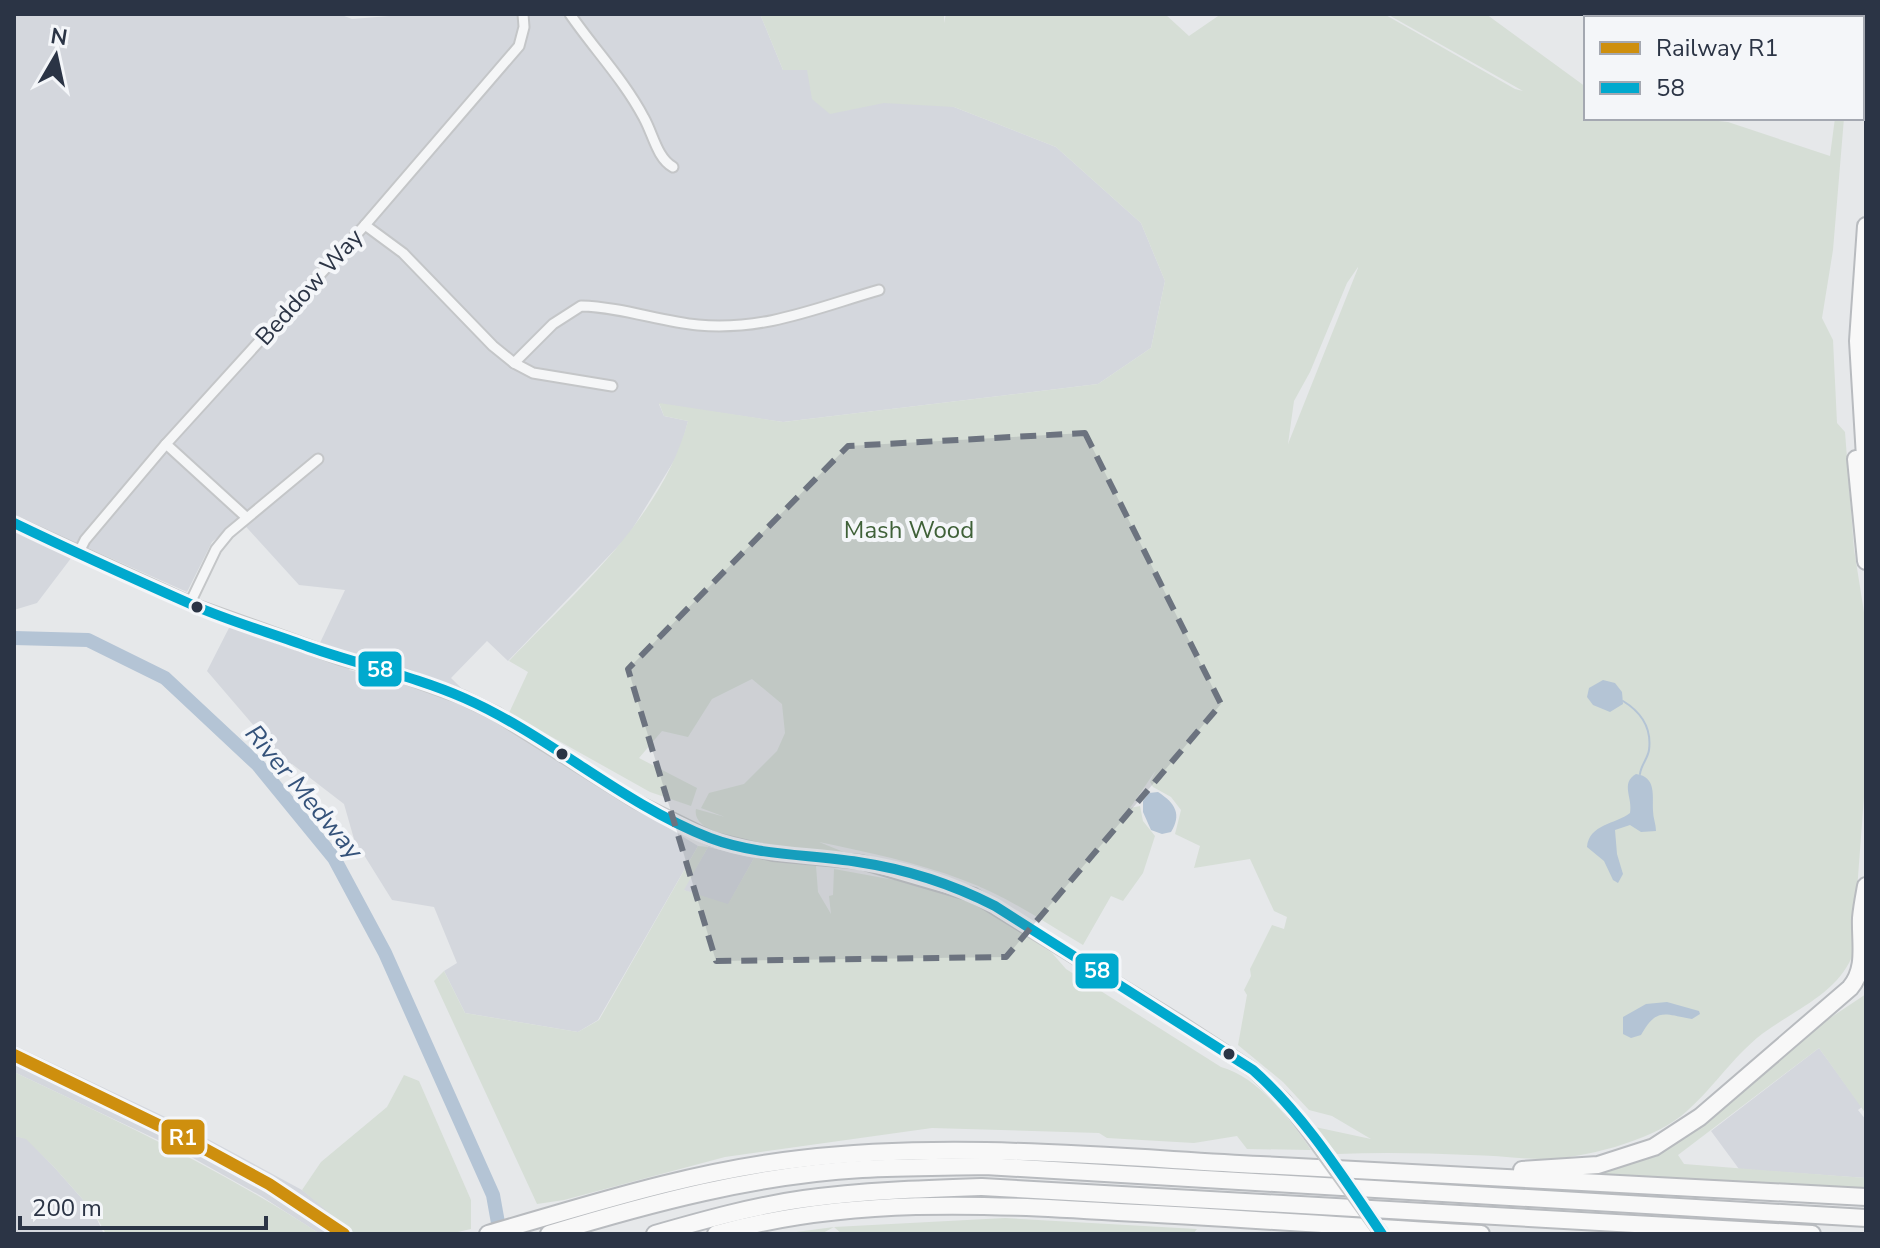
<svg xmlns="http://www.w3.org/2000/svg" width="1880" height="1248" font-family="'Nunito Sans',sans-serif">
<rect width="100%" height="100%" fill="#e6e8ea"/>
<g fill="#d4d7dd" fill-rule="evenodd">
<path d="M14,14H339L352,19L414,14H760L783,70H807L954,107L1056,147L1141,223L1165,281L1151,348L1098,384L783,422L659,404L664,416L688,421L680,451L628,536L508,661L487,641L451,678L497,723L698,846L598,1020L578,1032L465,1013L444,971L457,963L434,907L392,900L354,839L344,804L292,764L290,768L207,671L230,626L319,645L345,590L299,585L239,519L212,542L187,592L81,545L37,603L14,610ZM361,658L432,680L433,681L427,689L349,670Z"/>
<path d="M708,847L754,858L728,905L683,890Z"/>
<path d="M14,1045L180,1124L302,1190L358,1234H320L261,1196L177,1149L14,1072Z"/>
<path d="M1819,1048L1862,1107L1858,1110L1866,1120V1178L1739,1169L1711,1131Z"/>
<path d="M14,1136L26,1138L54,1167L93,1211L104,1234H14Z"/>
</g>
<g fill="#d6ded6" fill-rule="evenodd">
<path d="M760,14H944V23L946,14H1165L1189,36L1221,14H1384L1515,89L1523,91L1387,14H1486L1586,87V118H1691L1728,122L1830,156L1835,118H1844L1833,250L1822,318L1833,340L1837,423L1845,432L1854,549L1866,625V770L1852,957C1835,995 1794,1010 1762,1034C1731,1058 1711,1092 1681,1116C1650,1141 1582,1159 1543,1159C1519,1159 1495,1155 1470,1155C1426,1153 1381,1152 1337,1154L1315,1127L1371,1139L1332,1116L1309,1110L1283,1082L1238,1045L1247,995L1244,990L1251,976L1250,969L1272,925L1284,929L1287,917L1274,911L1250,859L1194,868L1200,846L1175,834L1181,810L1171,797L1153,787L1150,782L1156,770L1130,808L1140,806L1143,821L1155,836L1143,873L1123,901L1111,896L1083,945C1044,922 1005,895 963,880C916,862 867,852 819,842L851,855C826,853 688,846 696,809L725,817L701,808L709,793L744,784L777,751L785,733L782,704L752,679L712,699L688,737L662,731L639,758L697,788L691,806L650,792L509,713L528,672L509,661C576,591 662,518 688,421L664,416L659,403L783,422L1098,384L1151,348L1165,281L1141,223L1056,147L954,107L884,103L830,114L812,99L807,70H783ZM1358,267V268L1288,444L1294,401L1310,372L1347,283Z"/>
<path d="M698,846L708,847L684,890L728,904L754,858L816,866L818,892L831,914L829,896L833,895L834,869L900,881L985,906L1052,953L1066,969L1221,1067C1258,1077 1290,1119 1311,1150L1247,1149L1237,1136L1194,1143L1107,1138L1099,1133L932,1128L725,1157L564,1200L537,1204L434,981L444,971L465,1013L578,1032L599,1020Z"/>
<path d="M1866,994V1114L1819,1048L1678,1155L1684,1164L1866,1178V1190L1591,1175L1670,1145L1759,1077L1827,1020Z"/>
<path d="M14,1072C120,1122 221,1169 320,1234H106L93,1211L54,1167L26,1139L14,1136Z"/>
<path d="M404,1075L419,1081L471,1200V1229L449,1234H354L302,1190L321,1162L387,1107Z"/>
<path d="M1005,1218L1197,1229L1193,1234H842L834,1227L821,1234H781L834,1227Z"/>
</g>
<g fill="#b4c4d5">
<path d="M1603,680L1615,683L1622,692L1623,704L1610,712L1593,705L1587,697L1589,688Z"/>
<path d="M1636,774C1657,777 1652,796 1653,811C1653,818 1656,824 1656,831L1641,832L1630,825L1615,830L1617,854L1623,874L1618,883L1613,880L1604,861L1587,847C1589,824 1616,824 1630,813C1633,798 1620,783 1636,774Z"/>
<path d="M1158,792C1175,803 1182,814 1171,832L1162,834L1151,830L1143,812V801L1149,793Z"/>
<path d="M1667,1002L1699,1011L1700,1014L1692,1019C1664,1014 1657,1007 1641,1035L1631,1038L1623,1034V1017L1646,1004Z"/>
</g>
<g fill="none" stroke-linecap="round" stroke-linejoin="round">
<path stroke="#b4c4d5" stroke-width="2" d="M1623,701C1641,712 1652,727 1649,750C1648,758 1641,765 1640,774"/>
<path stroke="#b4c4d5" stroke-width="14" d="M14,638L88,640L165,678L258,765L334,858L385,953L493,1195L500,1234"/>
<g stroke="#c4c6c8" stroke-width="13">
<g id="street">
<path d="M570,14C594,49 624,80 644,118C653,134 657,158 673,167"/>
<path d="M365,225L403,253L493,346L514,363L553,324L581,306C621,307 659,321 698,325C765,331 816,308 879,290"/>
<path d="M514,363L533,373L612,386"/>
<path d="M166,444L246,517"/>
<path d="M78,554L85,540L166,444L365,225L519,46L524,27L523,14"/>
<path d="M190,603L216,549L229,533L318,459"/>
</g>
</g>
<g stroke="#c4c6c8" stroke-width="16">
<path id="secondary" d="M14,523L198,607L340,658L401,675L462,697L497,714L635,801L712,839L773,854L861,862L974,895L1178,1021L1253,1070L1285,1101L1310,1134"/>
</g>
<g stroke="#b8bbbf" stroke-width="20">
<g id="highway">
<path d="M1866,226L1858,341L1866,474"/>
<path d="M1856,459L1866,561"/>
<path d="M1522,1170L1598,1165L1654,1147L1700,1117L1850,988C1867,968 1860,943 1861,918C1862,907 1864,897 1866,886"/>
<path d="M488,1234C591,1204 693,1171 800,1159C952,1141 1107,1157 1260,1165C1462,1176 1664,1186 1866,1197"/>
<path d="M549,1234C651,1203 756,1175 862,1169C903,1167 944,1167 985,1166L1866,1218"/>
<path d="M655,1234C704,1220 754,1206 804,1199C863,1191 923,1189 982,1187L1812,1234"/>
<path d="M716,1234C847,1197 984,1204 1118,1212C1239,1218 1360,1227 1481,1234"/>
</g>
</g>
<use href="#street" stroke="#f5f6f7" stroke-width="9"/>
<use href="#secondary" stroke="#f8f8f8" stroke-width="12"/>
<use href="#highway" stroke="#f8f8f8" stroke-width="16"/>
<g stroke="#c4c6c8" stroke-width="16" stroke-linecap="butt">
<path id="secondary-bridge" d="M1310,1134L1382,1234"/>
</g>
<use href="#secondary-bridge" stroke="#f8f8f8" stroke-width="12"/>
<g stroke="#f4f6f9" stroke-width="16">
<path id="bus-1" d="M14,523C74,552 134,579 195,606C232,622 271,633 309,647C360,665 414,676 464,698C550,736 621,803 710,838C758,856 808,854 858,862C905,869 954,885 995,906L1253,1070C1305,1116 1343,1177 1382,1234"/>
</g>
<use href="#bus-1" stroke="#00a9ce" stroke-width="10"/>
<g stroke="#f4f6f9" stroke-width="18">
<path id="rail-1" d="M14,1055L183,1137L269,1184L344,1234"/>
</g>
<use href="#rail-1" stroke="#ce8f0e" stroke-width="12"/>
</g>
<path fill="#6c737f" fill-opacity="0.2" stroke="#6c737f" stroke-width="6" stroke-dasharray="16 10" stroke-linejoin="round" d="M1085,433L1221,704L1006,957L716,961L628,669L848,446Z"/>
<g fill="#2b3445" stroke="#f4f6f9" stroke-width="3">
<circle cx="197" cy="607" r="7"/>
<circle cx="562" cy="754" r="7"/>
<circle cx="1229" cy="1054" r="7"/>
</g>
<g text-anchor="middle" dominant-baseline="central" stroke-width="8" stroke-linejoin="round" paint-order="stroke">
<g font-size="24" fill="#2b3445" stroke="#f4f6f9">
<text transform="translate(309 287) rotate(-48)">Beddow Way</text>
</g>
<g font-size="24" fill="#3f6138" stroke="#f4f6f9">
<text x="909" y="530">Mash Wood</text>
</g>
<g font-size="26" font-style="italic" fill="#34527a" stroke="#f4f6f9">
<text transform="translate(304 792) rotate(50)">River Medway</text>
</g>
</g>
<g stroke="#f4f6f9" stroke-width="3">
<rect x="357" y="650" width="46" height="38" rx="8" fill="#00a9ce"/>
<rect x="1074" y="952" width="46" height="38" rx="8" fill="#00a9ce"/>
<rect x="160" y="1118" width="46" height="38" rx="8" fill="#ce8f0e"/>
</g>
<g font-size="22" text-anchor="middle" font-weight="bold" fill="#fff">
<text x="380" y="677">58</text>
<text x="1097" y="978">58</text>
<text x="183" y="1145">R1</text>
</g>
<rect width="1880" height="1248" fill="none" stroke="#2b3445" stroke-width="32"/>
<rect x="1584" y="16" width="280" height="104" fill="#f4f6f9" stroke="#a4a8b1" stroke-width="2"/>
<rect x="1600" y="42" width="40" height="12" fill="#ce8f0e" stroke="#a4a8b1" stroke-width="2"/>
<text x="1656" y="56" font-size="24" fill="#2b3445">Railway R1</text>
<rect x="1600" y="82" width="40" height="12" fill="#00a9ce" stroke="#a4a8b1" stroke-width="2"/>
<text x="1656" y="96" font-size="24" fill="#2b3445">58</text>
<g transform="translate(56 56) rotate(9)" stroke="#f4f6f9" stroke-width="6" paint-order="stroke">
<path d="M0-6L14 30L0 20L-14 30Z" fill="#2b3445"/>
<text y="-12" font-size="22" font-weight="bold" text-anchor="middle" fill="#2b3445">N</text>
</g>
<path d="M20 1216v12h246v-12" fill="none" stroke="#2b3445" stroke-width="4"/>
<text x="32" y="1216" font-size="24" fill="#2b3445" stroke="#f4f6f9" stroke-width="6" paint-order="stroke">200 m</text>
</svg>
